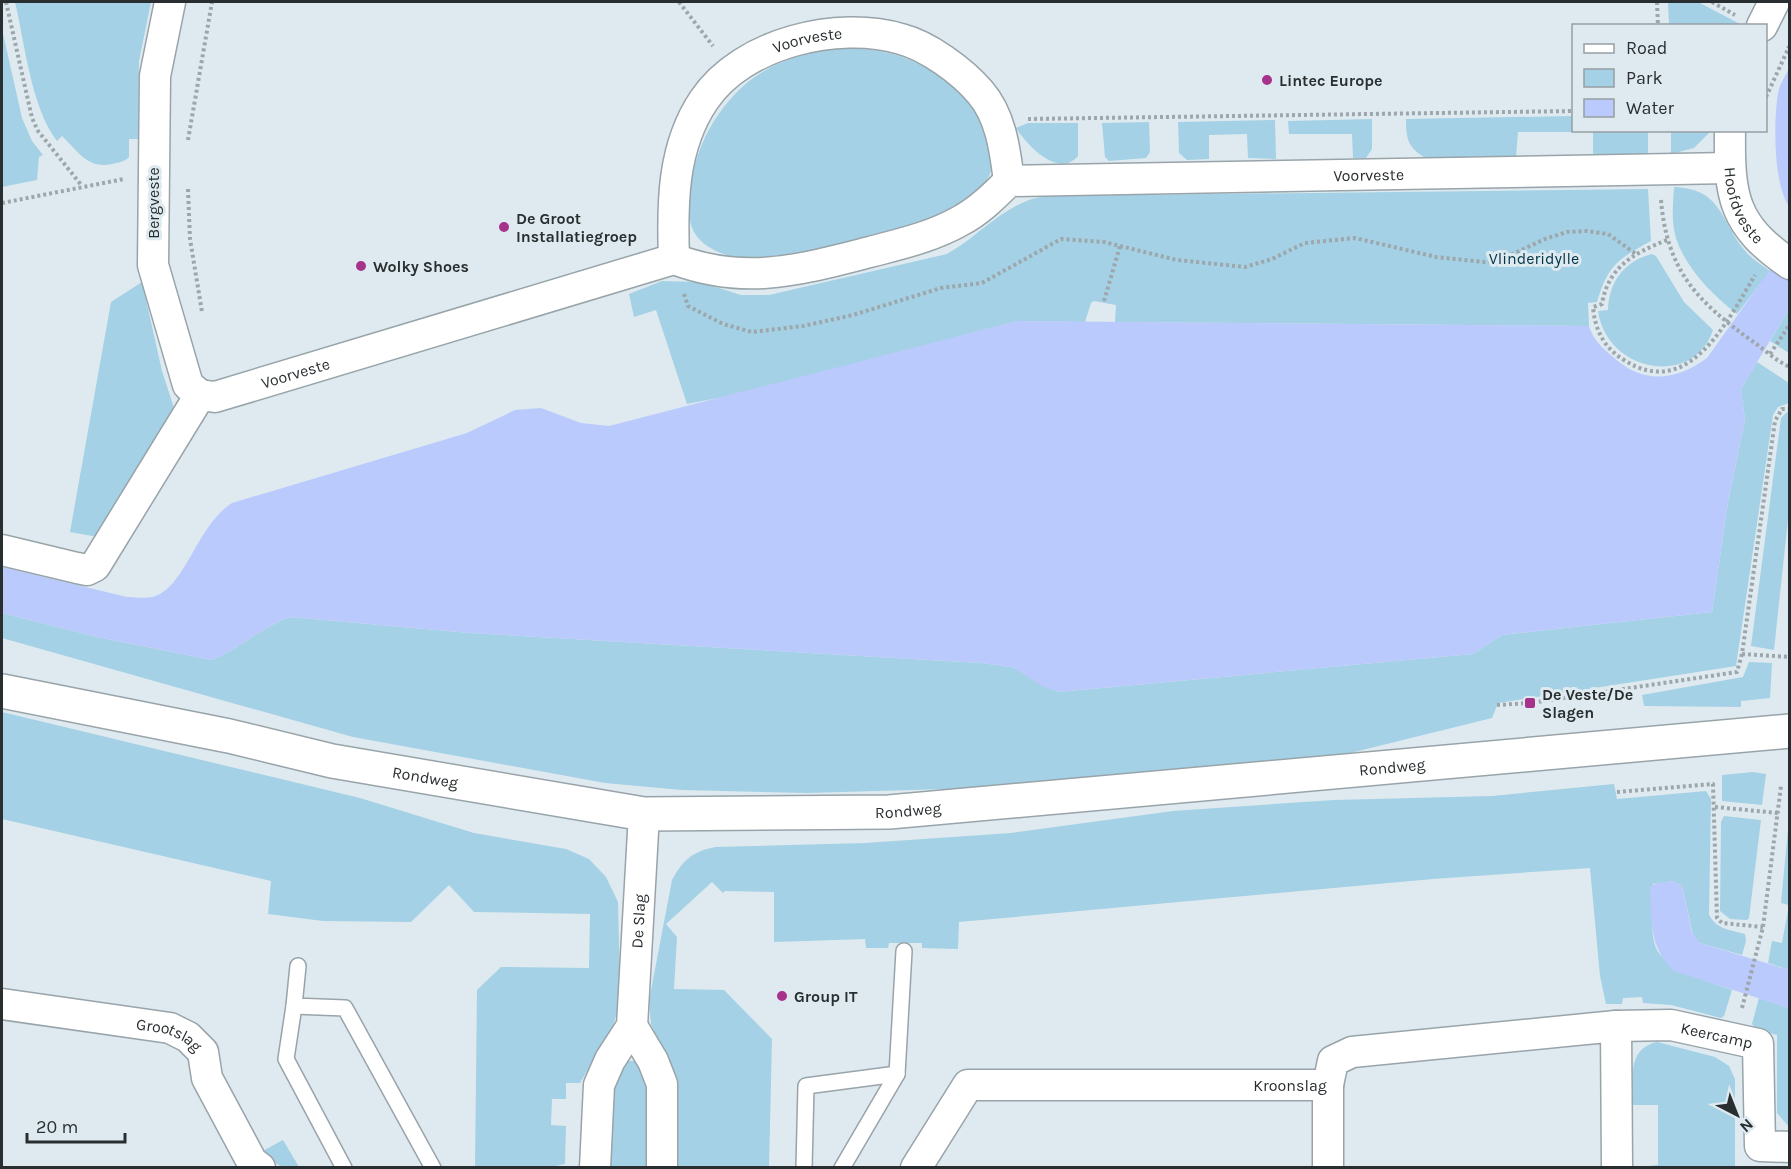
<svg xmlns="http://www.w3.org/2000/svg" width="1791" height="1169" font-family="Karla,sans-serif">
<rect width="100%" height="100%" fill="#deeaef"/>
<g fill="#a4d1e5">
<path d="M15,2H151L139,61L138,139H129V157C124,162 120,162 112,164C87,169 79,152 62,136L57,141C31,107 25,44 15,2Z"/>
<path d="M1668,2H1698L1742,25H1669Z"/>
<path d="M2,29L22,118L32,141L43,155L39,157L37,180L2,187Z"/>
<path d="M833,48C857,48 882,49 905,58C944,73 985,108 991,151C993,166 993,176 980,187C927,234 836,245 768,261C744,261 707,255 694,232C688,222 690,211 690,201C691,160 707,124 735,94C761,66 797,54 833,48Z"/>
<path d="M1573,116L1574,130L1584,132H1518L1516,157L1426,158C1408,148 1406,139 1406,119Z"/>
<path d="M1372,119V149L1366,158H1353L1352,134H1289L1288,121Z"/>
<path d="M1275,120L1276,159L1248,158L1247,134L1209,135V159L1187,160L1179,153L1178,122Z"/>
<path d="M1149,122L1150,152L1146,158L1109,161L1105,157L1102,123Z"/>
<path d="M1028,123H1078V156C1058,179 1027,145 1016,128Z"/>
<rect x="1593" y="131" width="55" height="24"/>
<path d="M1671,131H1711L1694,148L1671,154Z"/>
<path d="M1674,187C1720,189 1719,216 1742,247C1749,257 1760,264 1770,271L1737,314C1713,295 1686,269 1676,238C1671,222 1673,203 1674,187Z"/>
<path d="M1648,189L1651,241C1618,259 1608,265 1597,302L1588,303L1589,326L1115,322L1116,305L1094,301L1091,303L1085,322L1017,321L759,390L687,404L656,310L634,317L629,294L662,281L700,282L741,295H769L947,254C981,235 1006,201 1046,196Z"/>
<path d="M1652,254L1656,256L1684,302L1713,330C1694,388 1607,373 1598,311L1608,310C1609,282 1624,261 1652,254Z"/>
<path d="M142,282L162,371L174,408L98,537L70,532L111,302Z"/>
<path d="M1789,309V353L1770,341Z"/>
<path d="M1757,362L1789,383V403L1778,407L1773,415L1736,666L1498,703L1492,718L1326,759L1084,785L806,793L682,790L605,783L353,737L2,638V613L97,637L212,660C240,648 261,628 290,617L470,633L981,663L1012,667L1058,692L1473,654L1502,635L1712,612L1728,502L1745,420L1741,389Z"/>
<path d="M1787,412L1790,413L1789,510L1774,650L1751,646L1781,418Z"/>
<path d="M1749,662L1772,663L1770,698L1741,701V707L1644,706L1642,695L1743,677Z"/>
<path d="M2,712L360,798L474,833L566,849L589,859L606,877L618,902L620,984L619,1006L613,1026L580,1083H566V1099H552L551,1125L566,1126L565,1164L546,1168L475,1167L477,990L501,967L589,968L590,914L474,912L449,885L411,922L323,921L268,914L271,881L2,819Z"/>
<path d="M1753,772L1766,774L1762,805L1722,801V775Z"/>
<path d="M1614,784L1617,799L1706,791L1711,799L1709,914C1715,929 1730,930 1745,934L1746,941L1742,955L1700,943L1694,939L1682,886L1674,881L1653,884C1653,903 1649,930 1656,948C1664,968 1712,983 1732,990L1724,1016L1721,1018L1671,1005L1643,1003L1642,997L1623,998L1622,1004H1606L1600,976L1590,868L1433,879L959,922L958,949L922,948V943H889L888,948H866L865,939L774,942V892L725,891L723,893L712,882L666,924L677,937L674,989L724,990L772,1039L769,1167H670L669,1069L651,1024L649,1001L672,880C683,860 693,851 716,847L865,843L1011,833L1173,811L1334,800L1492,796Z"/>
<path d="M1724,816L1761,820L1749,918L1747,920L1730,919L1720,911L1721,822Z"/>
<path d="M1789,819V970L1768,963L1772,941L1782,943L1789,905L1781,903Z"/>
<path d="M1759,998L1789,1008V1127L1777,1113V1035L1756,1029L1752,1024Z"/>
<path d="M1657,1042L1715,1057L1729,1066L1735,1079V1167L1629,1168L1658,1165V1105H1633C1633,1080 1626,1049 1657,1042Z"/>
<path d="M625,1061H635L649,1082L653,1167L604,1168L606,1104Z"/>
<path d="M283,1140L299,1167H282L259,1153Z"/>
</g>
<g fill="#bbcafc">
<path d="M1789,68V206C1773,185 1773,115 1779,89C1781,82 1786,75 1789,68Z"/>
<path d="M1789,243V309L1741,389L1745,420L1728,502L1712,612L1502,635L1473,654L1058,692L1042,686L1012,667L981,663L470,633L290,617C261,628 240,648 212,660L97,637L2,613V567L127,597C138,597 150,600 160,594C187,579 199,524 232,503L467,433L515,410L541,408L581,423L609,426L1017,321L1589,326C1593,339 1601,347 1612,356C1642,384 1674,382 1707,358Z"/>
<path d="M1674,881L1682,886L1692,932L1700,943L1789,970V1008L1674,971C1648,946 1652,921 1650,887L1657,883Z"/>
</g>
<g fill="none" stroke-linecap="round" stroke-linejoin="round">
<g stroke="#98a4a9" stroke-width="18">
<g id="service">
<path d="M298,966L294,1006L345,1008L433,1168"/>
<path d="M294,1006L286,1059L344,1168"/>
<path d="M804,1168L806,1086L897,1074L904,951"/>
<path d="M842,1168L897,1074"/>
</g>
</g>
<g stroke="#98a4a9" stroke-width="33">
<g id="minor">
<path d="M170,2L155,76L153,265L188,385L200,395"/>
<path d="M1762,26L1774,2"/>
<path id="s1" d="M1730,130C1729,197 1733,225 1790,264"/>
<path id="s2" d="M674,259C672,205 672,147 704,100C742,43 838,20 901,39C928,46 962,71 980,92C1001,116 1005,150 1009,181"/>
<path id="s3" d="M2,550L77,568L87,570L95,566L200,395L215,397L674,259C746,286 798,270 870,252C900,244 932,237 960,221C979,211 994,196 1009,181L1730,168"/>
<path id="s4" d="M2,1004L170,1028L188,1037L203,1052L207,1078L252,1162L260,1168"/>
<path d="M632,1026L653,1061L662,1084V1168"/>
<path id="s5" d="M1616,1026L1671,1025L1758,1044L1760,1146L1790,1147"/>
<path id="s6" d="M595,1168L599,1085L610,1060L632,1026L644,814"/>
<path id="s7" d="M916,1168L968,1085H1328L1333,1061L1352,1052L1616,1026L1617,1168"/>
<path d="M1328,1168V1085"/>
</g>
</g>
<g stroke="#98a4a9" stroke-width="36">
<g id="secondary">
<path id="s8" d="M2,691L229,736L332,761L644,814L889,812L1790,731"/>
</g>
</g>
<g stroke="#9da7ab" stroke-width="4" stroke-dasharray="3 3" stroke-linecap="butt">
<path d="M6,2L32,118L38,131L82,186"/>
<path d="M679,2L713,46"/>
<path d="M1657,2L1658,26"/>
<path d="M1712,2L1735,15"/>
<path d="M1766,97L1789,47L1787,45"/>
<path d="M1028,119L1574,111"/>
<path d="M188,140L212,2"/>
<path d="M188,189L190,239L202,312"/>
<path d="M1661,200C1667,271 1697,301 1752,341C1764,349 1776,361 1790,367"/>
<path d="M2,203L124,179"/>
<path d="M1667,240C1634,253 1608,267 1602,304L1593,307C1595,330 1604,348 1624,360C1689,402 1728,320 1755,275"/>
<path d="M684,294L688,306L723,324L752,332L803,326L853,315L941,288L982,283L1061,239L1104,242L1177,260L1245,267L1272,259L1305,243L1355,238L1436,257L1484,262L1500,260L1545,239L1567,232L1587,231L1608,234L1636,254"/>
<path d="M1104,301L1120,246"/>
<path d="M1770,354L1790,324"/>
<path d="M1742,654L1790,657"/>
<path d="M1497,705L1530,703L1737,672L1742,654L1775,421L1782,409H1790"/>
<path d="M1617,792L1713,784L1717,918L1722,923L1763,927"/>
<path d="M1715,807L1778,813"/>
<path d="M1742,1008L1763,927L1781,786"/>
</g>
<use href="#service" stroke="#fff" stroke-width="15"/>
<use href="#minor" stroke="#fff" stroke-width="30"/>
<use href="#secondary" stroke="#fff" stroke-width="33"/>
</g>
<g fill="#a6328c" stroke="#deeaef" stroke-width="2">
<circle cx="1267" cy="80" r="6"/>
<circle cx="504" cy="227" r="6"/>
<circle cx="361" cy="266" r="6"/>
<rect x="1524" y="697" width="12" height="12" rx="3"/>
<circle cx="782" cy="996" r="6"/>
</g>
<g text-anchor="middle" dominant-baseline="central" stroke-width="6" stroke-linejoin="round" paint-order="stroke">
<g font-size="16" fill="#292e30" stroke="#deeaef">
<text stroke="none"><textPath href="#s2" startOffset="288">Voorveste</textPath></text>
<text stroke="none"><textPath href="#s3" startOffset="1510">Voorveste</textPath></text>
<text transform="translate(153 203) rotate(-90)">Bergveste</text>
<text stroke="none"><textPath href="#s1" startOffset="78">Hoofdveste</textPath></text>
<text stroke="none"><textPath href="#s3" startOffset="396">Voorveste</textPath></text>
<text stroke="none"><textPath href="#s8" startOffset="1404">Rondweg</textPath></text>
<text stroke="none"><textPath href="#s8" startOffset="432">Rondweg</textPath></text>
<text stroke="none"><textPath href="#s8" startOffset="918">Rondweg</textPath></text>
<text stroke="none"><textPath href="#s6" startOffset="256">De Slag</textPath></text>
<text stroke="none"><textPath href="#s5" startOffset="102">Keercamp</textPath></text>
<text stroke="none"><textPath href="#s4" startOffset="171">Grootslag</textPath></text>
<text stroke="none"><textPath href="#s7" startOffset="420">Kroonslag</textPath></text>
</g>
<g font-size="16" font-weight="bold" fill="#292e30" stroke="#deeaef" text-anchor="start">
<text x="1279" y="80">Lintec Europe</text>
<text x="516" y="218">De Groot<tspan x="516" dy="18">Installatiegroep</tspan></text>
<text x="373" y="266">Wolky Shoes</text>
<text x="1542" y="694">De Veste/De<tspan x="1542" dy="18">Slagen</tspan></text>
<text x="794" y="996">Group IT</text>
</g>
<g font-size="16" fill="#003648" stroke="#deeaef">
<text x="1534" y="258">Vlinderidylle</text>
</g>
</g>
<rect width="1791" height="1169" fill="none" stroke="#292e30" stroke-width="6"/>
<rect x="1572" y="24" width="195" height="108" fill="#deeaef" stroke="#969fa3" stroke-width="1.5"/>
<rect x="1584" y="44" width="30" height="9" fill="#ffffff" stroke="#969fa3" stroke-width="1.5"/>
<text x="1626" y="54" font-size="18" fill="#292e30">Road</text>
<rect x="1584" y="69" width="30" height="18" fill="#a4d1e5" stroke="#969fa3" stroke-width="1.5"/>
<text x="1626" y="84" font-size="18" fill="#292e30">Park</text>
<rect x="1584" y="99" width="30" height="18" fill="#bbcafc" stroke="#969fa3" stroke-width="1.5"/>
<text x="1626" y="114" font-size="18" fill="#292e30">Water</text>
<g transform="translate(1737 1115) rotate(138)" stroke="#deeaef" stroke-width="4.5" paint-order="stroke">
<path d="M0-4.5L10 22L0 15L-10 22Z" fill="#292e30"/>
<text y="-9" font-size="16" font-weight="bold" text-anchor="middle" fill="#292e30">N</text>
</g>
<path d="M27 1133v9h98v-9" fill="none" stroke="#292e30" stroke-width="3"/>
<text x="36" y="1133" font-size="18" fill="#292e30" stroke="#deeaef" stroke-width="4.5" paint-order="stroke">20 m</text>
</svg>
